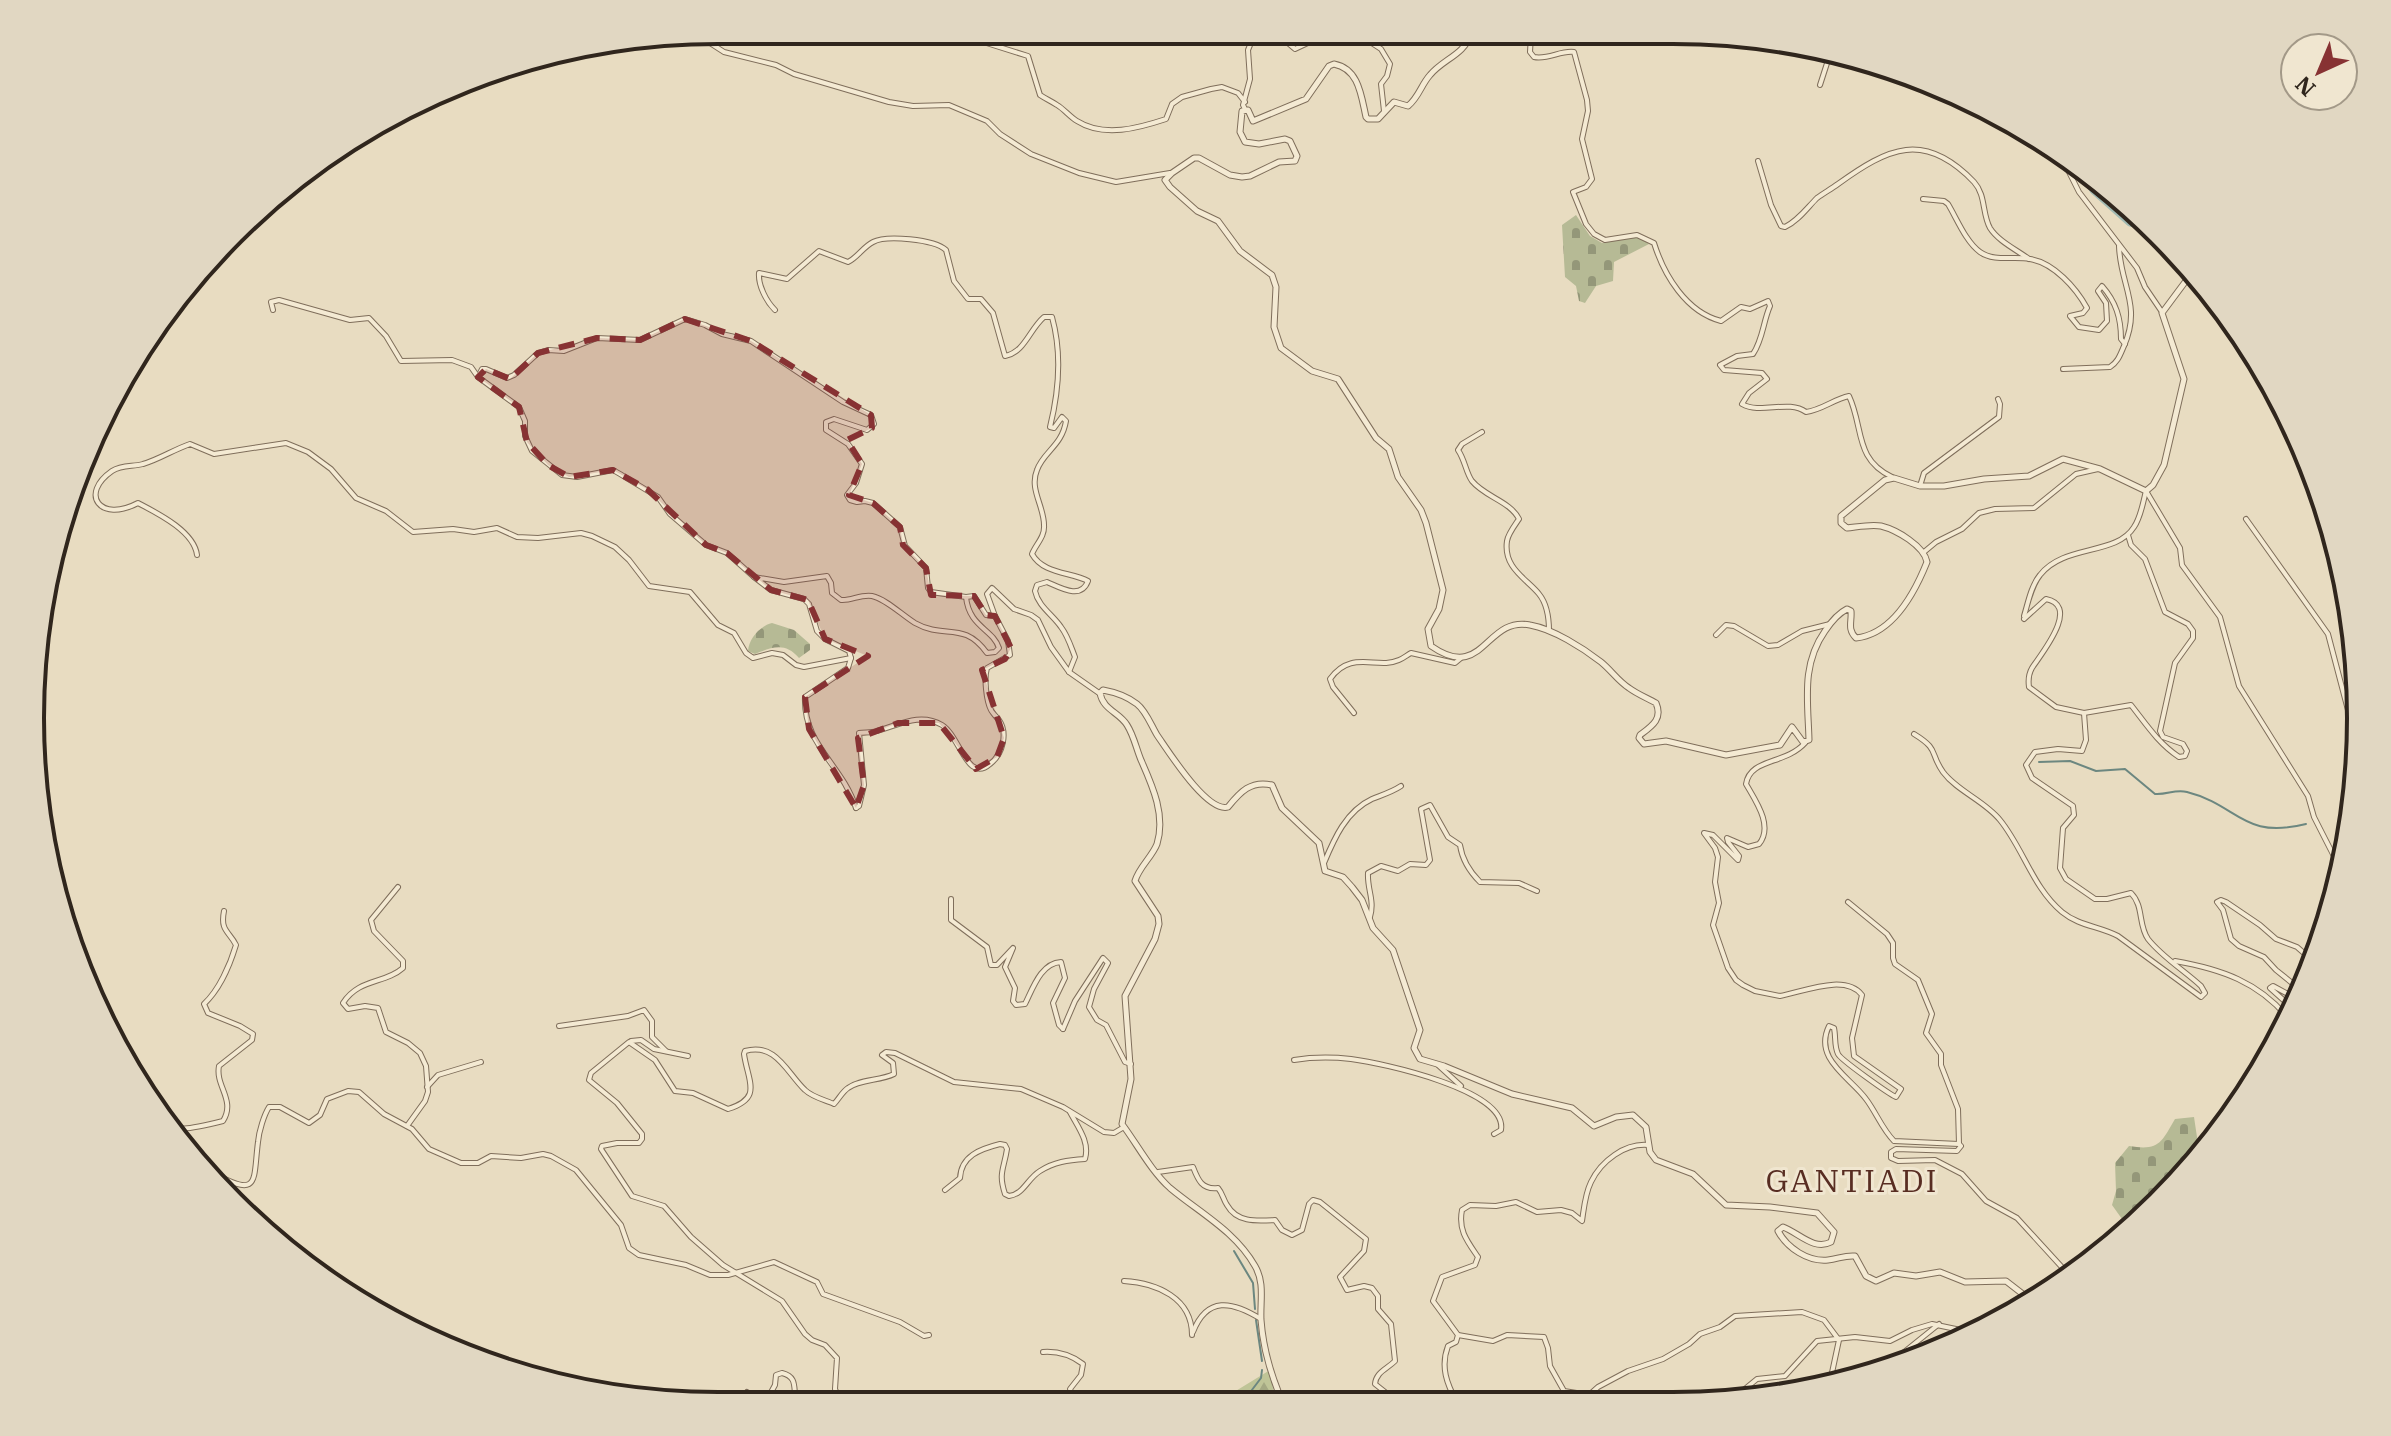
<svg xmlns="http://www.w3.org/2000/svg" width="2391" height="1436" font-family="'IBM Plex Serif',serif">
<defs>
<pattern id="forest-firs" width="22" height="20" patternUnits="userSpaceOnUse" patternTransform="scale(2)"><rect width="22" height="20" fill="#bfc497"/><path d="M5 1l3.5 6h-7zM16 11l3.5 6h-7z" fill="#a4a882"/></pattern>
<pattern id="cemetery-stones" width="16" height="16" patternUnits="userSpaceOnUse" patternTransform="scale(2)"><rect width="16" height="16" fill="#b6ba95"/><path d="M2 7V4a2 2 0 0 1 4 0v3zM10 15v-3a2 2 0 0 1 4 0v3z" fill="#949779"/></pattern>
</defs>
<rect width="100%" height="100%" fill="#e8dcc1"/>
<path fill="url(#forest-firs)" d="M1270,1370L1274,1395L1256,1400V1403L1216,1402L1215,1400H1221Z"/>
<g fill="url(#cemetery-stones)">
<path d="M1576,215L1590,236L1602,243L1637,236L1649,244L1614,262L1613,281L1596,286L1585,303L1579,301L1576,286L1565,277L1562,225Z"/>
<path d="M772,623L794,630L810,644V650L799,658C785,642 773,647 755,654L748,651C749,638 760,626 772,623Z"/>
<path d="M2194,1117L2200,1157L2125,1236L2122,1219L2112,1205L2116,1191L2115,1163L2129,1146C2159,1151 2161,1143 2175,1119Z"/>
</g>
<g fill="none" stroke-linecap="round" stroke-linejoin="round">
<g stroke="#6c8780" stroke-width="2">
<path d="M2039,762L2070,761L2096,771L2125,769L2155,794C2167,795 2175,789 2187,792C2239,805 2242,840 2306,824"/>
<path d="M1234,1251L1253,1283L1255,1309"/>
<path d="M1256,1320L1262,1361"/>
<path d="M1242,1403L1261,1378L1262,1370"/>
</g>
<g stroke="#a3bbb3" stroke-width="9">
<path d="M2078,164L2094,190L2130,222L2148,225"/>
<path d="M2237,330L2243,354L2269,375"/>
</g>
<g stroke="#7f6e5b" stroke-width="6">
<g id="minor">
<path d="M967,31L977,40L1028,56L1040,95C1046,99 1051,101 1057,105C1064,109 1070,117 1077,121C1104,138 1139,128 1166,119L1172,104L1182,97L1211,89L1222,87L1238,93L1245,102"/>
<path d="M1269,33L1282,38L1295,49L1329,33"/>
<path d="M696,34L724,52L776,65L794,74L889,102L913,106L949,105L987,121L1000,134L1031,154L1079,173L1116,182L1170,173"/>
<path d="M1358,34L1381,49L1390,64L1387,76L1381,84L1384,111"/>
<path d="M1531,35L1530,52L1534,57C1548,60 1561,50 1574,52L1587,100L1588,111L1582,139L1592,179L1586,187L1573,192L1586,224L1594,234L1605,240L1637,235L1654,243C1664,275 1686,312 1721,321L1741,307L1750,309L1768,301L1770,306C1763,322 1763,339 1753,354L1737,356L1720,365L1724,370L1762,373L1767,379L1749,393L1742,404C1761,415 1788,399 1806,412C1822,410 1834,399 1849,396C1864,428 1854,459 1892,477"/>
<path d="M1820,85L1830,54"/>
<path d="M1245,109L1243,105L1250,79L1248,50L1255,33"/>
<path d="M2060,154L2079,192L2137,268L2145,287L2162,312"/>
<path d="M1758,161L1771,205L1781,226L1785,227C1798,221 1807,208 1817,198C1824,193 1831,189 1838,184C1888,148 1924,130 1974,182C1986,195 1982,214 1990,228C1998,241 2017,250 2029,259"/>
<path d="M1923,199L1944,201L1948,204C1957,219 1966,242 1980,252C1994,262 2014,256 2030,259C2054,263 2076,288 2087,308L2083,313L2070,316L2079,327L2099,330L2107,321L2106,303L2098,291L2102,286C2116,302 2121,318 2121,339L2125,344"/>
<path d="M273,310L271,302L279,300L350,320L369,318L386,336L401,361L452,360L471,367L478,377L519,407L525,421V436L532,451L562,475L577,477L613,470L620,474L658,497L670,514L706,545L727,553L754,577"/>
<path d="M775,310C766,301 758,285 759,273L787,279L819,251L848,262C857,258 863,247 873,242C886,235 934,239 946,250L954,281L968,299H981L993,313L1005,356C1025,352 1029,330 1044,317H1052C1062,353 1059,391 1050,427L1054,428L1062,417L1066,421C1062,446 1043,452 1037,470C1029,489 1044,506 1044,525C1045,537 1036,544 1032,554C1043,574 1071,572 1088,581C1081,600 1061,588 1047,582L1037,585L1035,591C1038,606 1053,615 1061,627C1068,636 1071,647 1075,657L1069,672"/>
<path d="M2063,369L2110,367C2118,362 2120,355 2124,346C2142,305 2120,285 2119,246"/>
<path d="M478,377L482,369H486L507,378L514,375L538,353L548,350L564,351L597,338L640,340L685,319L705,325L722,334L751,341L843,402L871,415L874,424L867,430L834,419L826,422V430L848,444L862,464L856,483L847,495L850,500L857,502L865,501L873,503L900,527L905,546L926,568L928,588L931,592L966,597"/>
<path d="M1482,432L1462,444L1458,450C1465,460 1466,473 1472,481C1485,497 1510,501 1519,519C1515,525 1508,534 1507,541C1503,568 1527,579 1539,594C1548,605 1549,619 1549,631"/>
<path d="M1920,486L1924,473L1999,417L2000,404L1998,399"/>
<path d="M2146,491L2180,548L2182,565L2220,617L2239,686L2308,796L2314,817L2342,872"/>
<path d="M2246,519L2328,634L2359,752"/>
<path d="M1924,552L1936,542L1962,529L1979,513L1995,509L2034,508L2076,474L2098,469"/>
<path d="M197,555C194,531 157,513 138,503C100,523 79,494 112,471C122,464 133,467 143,464C158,460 175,449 190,444L214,454L286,443L308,452L331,469L356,498L386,511L413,532L453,529L474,532L497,528L517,537L538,538L581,533L592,536L615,547L629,560L649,586L690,592L718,625L734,633L746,653L753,658L772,653L783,655L796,665L804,667L851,658L849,651L825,639L817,631L809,604L804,599L771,590L754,577L784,582L827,576L831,583L832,593L841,600C851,601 861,594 872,596C886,599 902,615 915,623C945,640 963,620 987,653L995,652L999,648C993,629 969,627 966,597L974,596L986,615L995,616L987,594L992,588L1014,609L1031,615L1038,620L1051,647L1069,672L1099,693"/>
<path d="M2024,616C2028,603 2031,586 2040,575C2064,544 2116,556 2134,527C2141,517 2143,502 2146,491"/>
<path d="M2024,619L2046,599C2081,606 2041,654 2032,668C2028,675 2028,680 2029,687L2056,707L2084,713L2131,705C2146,724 2158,743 2179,757L2185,756L2187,751L2183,744L2163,737L2160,731L2175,663L2193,638V631L2188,624L2165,612L2145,559L2131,545L2128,535"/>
<path d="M1716,635L1726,625L1734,626L1768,646L1778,645L1802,631L1830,624"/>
<path d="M851,658L848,668L805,697C803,745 842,764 856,808"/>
<path d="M1354,713L1333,687L1330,679C1351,649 1377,670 1399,660C1404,658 1407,655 1411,653L1455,663L1461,658"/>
<path d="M1914,734C1940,750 1929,752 1943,772C1957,791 1985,801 2000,820C2023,848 2033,888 2062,912C2079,926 2099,926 2118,936L2201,997L2205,993L2201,986C2185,971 2162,957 2148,939C2138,925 2144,906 2131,893L2107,899H2095L2066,879L2060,868L2063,828L2074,815L2073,806L2032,778L2026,765L2035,752L2058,749L2082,751L2086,740L2084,713"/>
<path d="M1805,743C1785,765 1750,758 1746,784C1755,800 1774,826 1759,844L1748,847L1727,838L1728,842L1739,856L1738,860L1713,835L1704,833L1715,848L1718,857L1715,882L1719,903L1713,925L1728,968L1736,980L1743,985L1755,991L1780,996C1803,992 1845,973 1862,995L1852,1038L1854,1056L1901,1089L1896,1097C1889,1094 1841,1060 1838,1054C1834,1046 1836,1037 1834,1028L1829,1026C1813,1059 1850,1077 1866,1099C1876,1112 1882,1129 1894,1141L1959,1144L1961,1146L1957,1151L1896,1149L1891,1152V1158L1898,1161L1935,1160L1962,1174L1986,1201L2017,1218L2070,1276"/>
<path d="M856,808L859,806L864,785L859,733C865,732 871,733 877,731C899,725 920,712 942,725C960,736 967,784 990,764C1003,754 1008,733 999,720C998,719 991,711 991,710C986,700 984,678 987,668L1010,655L1008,641L995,616"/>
<path d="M1324,863C1334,839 1346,811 1372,799C1382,795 1392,792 1401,786"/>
<path d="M398,887L371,920L374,931L403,961V968C385,984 359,978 343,1003L348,1009L365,1006L378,1008L386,1032L408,1043L420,1053L426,1066L428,1092L425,1101L407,1126"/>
<path d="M951,899V920L987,947L991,965H997L1013,948L1005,967L1015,988L1013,1001L1016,1005L1025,1004C1033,988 1041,963 1061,962L1065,978L1053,1003L1059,1025L1063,1029"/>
<path d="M1848,902L1887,934L1893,943V958L1895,964L1918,980L1932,1014L1926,1033L1941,1054V1065L1958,1109L1959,1144"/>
<path d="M1370,917C1375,900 1367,890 1368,873L1381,866L1398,871L1410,864L1426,865L1430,860L1421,809L1430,805L1448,837L1460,845C1462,859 1470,872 1480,882L1519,883L1537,891"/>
<path d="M2175,961C2221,969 2259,982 2289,1019L2293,1015"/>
<path d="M2302,991L2276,970L2264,957L2239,946L2231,939L2223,910L2217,902L2221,900L2226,902L2260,925L2276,939L2297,947L2313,961"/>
<path d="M2293,1015L2289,1005L2270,988L2273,986L2299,1000"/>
<path d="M559,1026L628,1016L644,1010L652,1021V1037L666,1051"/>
<path d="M1063,1029L1075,1001L1103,958L1108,963L1094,989L1089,1007L1097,1020L1106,1025L1125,1062L1131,1064"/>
<path d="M631,1041L641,1040L654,1049L688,1056"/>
<path d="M1294,1060C1313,1057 1332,1057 1351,1059C1382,1063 1508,1090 1501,1130L1494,1134"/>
<path d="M1438,1065L1461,1086"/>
<path d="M427,1087L438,1075L481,1062"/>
<path d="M157,1112C167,1115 172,1124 181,1128C187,1130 215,1123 223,1121C236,1100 215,1086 219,1066L252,1040L253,1034L240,1026L208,1013L204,1004C219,990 230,965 236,945C229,931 220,931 224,911"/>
<path d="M1158,1172L1193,1167C1198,1180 1202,1190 1218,1188C1223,1194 1223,1199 1227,1205C1237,1223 1257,1221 1275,1220L1282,1230L1292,1235L1302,1230L1309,1204L1313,1200L1320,1202L1366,1239L1364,1251L1340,1277L1347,1290L1364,1286L1372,1288L1378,1296V1309L1391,1324L1395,1361C1387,1369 1376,1372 1375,1384L1399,1403"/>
<path d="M214,1173C260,1199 253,1181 258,1142C259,1131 264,1115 269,1107H280L309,1123L320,1115L327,1099L348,1091L359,1092L384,1114L412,1129L429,1149L461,1163H478L491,1156L521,1158L543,1154L551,1156L576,1170L621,1225L629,1248L639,1255L686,1265L710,1275H728L774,1262L817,1282L823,1294L900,1322L924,1336L929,1335"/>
<path d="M945,1190L960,1178C961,1156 980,1149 1000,1144L1005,1145L1007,1149C1004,1169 998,1173 1005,1194L1009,1196C1024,1194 1027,1179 1040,1171C1054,1162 1068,1160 1085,1159C1090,1142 1078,1127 1070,1112"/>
<path d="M2163,1197L2172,1187"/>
<path d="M2118,1241L2130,1216L2154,1206"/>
<path d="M1124,1281C1157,1283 1192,1298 1192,1335"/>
<path d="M1193,1332C1207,1296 1232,1301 1261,1319"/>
<path d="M1458,1335L1493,1341L1507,1335L1544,1337L1548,1348L1550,1366L1564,1391L1589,1395L1598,1387L1628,1371L1663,1359L1689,1344L1700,1334L1720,1327L1735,1316L1802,1312L1824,1320L1839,1340L1830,1382"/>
<path d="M1043,1352C1058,1351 1071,1355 1083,1364L1081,1375L1070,1389L1075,1402"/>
<path d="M1878,1373L1939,1324"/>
<path d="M741,1401L747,1392L760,1400L769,1396L775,1385L776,1375L782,1373C798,1377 793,1388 796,1401"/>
<path d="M840,1401L835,1389L837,1358L825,1345L812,1340L805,1334L782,1301L723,1265L691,1237L664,1206L632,1196L601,1149L602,1146L617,1143H639L642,1139V1134L617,1103L589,1080L591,1073L629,1042L655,1060L675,1091L693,1093L728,1109C763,1098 748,1082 744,1054L745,1051C776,1042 787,1073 805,1090C812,1097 825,1100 834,1104C839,1099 842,1092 848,1088C860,1079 880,1081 894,1074L893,1063L882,1055L886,1052L895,1053L954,1082L1021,1089L1063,1107L1104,1132L1114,1133L1124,1127"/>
<path d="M1729,1402L1757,1379L1785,1376L1817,1341L1855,1337L1890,1341L1912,1330L1932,1324L1975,1333"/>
<path d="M1457,1403C1447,1384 1440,1367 1448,1346L1456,1342L1458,1335L1433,1301L1442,1277L1475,1265L1478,1257C1467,1241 1458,1230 1462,1210L1470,1205L1496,1206L1516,1202L1537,1212L1561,1210L1572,1213L1582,1221C1584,1208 1585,1194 1591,1182C1601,1161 1625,1143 1648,1145"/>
</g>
</g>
<g stroke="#7f6e5b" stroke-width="7">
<g id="tertiary">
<path d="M1471,34C1464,55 1443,59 1430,75C1421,85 1419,97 1408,106L1394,102L1378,119H1368L1366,117C1361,95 1359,69 1334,64L1329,66L1306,99L1253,121L1248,110L1242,111L1240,132L1245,142L1259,144L1285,139L1290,141L1297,156L1295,161L1279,162L1250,176L1242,177L1230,175L1199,158H1194L1172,173L1165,180L1170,187L1197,211L1218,221L1240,251L1272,275L1276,287L1274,327L1281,348L1312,371L1338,379L1376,438L1389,449L1398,477L1421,510L1426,523L1443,590L1439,609L1428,629L1431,646C1484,683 1485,616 1530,625C1553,629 1583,648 1601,662C1611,670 1618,681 1629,688C1637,694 1647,698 1656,703C1663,719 1652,726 1640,735L1639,738L1644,744L1666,741L1726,755L1780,745L1792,727L1803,742L1809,740C1808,701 1801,665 1825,631C1831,622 1837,614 1847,609L1851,611C1852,622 1847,629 1856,638C1893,634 1915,592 1927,562C1924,546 1897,530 1881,526C1871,524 1857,527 1847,528L1841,523V516L1885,480L1894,478L1920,486H1944L1984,479L2029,476L2063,459L2100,469L2146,491L2153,485L2164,465L2184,379L2162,313L2194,270"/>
<path d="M1283,1403C1272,1378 1263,1348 1261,1320C1260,1301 1265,1283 1255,1266C1235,1231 1200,1213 1170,1188C1151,1171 1137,1144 1122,1124L1131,1079L1125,996L1155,939L1159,924L1158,916L1135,881C1139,867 1152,857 1157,844C1166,815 1152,785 1141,760C1136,748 1134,736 1127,725C1119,712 1103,710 1100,693L1103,690C1114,692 1128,697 1137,704C1146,711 1151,725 1157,735C1169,752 1207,813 1228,807C1240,792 1251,780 1272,785L1282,808L1319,843L1325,871L1343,877L1352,887L1362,900L1373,928L1393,950L1420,1030L1414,1048L1420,1059L1444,1066L1512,1094L1572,1108L1594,1126L1616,1117L1633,1115L1646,1127L1650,1152L1656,1160L1693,1174L1726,1205L1770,1207L1817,1213L1834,1232L1831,1242C1814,1251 1799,1233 1783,1227L1778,1231C1787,1248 1808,1262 1828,1260C1838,1259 1845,1255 1855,1256L1866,1276L1876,1281L1894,1273L1916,1276L1940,1272L1965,1282L2006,1281L2033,1302"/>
</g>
</g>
<use href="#minor" stroke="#f4ead3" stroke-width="4"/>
<use href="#tertiary" stroke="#f4ead3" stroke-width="5"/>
</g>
<path fill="#873233" fill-opacity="0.2" stroke="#873233" stroke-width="6" stroke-dasharray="16 10" stroke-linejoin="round" d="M685,319L751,341L871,415L872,428L847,440L862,464L849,495L873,503L900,527L903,545L926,568L931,595L974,596L986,615L995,616L1011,648L1005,659L982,670L1004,738L997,757L976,769L939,723H898L858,738L864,785L856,808L809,729L805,697L868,656L825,639L808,600L771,590L727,553L706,545L647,489L613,470L569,477L548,465L527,442L519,407L478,377L486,369L510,379L538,353L597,338L640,340Z"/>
<g text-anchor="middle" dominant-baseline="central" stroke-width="6" stroke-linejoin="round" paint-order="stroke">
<g font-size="32" letter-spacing="2" fill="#582d22" stroke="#f0e6d0">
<text x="1852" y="1180">GANTIADI</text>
</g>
</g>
<path d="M0 0H2391V1436H0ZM718 44H1673A674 674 0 0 1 2347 718V718A674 674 0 0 1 1673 1392H718A674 674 0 0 1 44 718V718A674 674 0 0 1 718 44Z" fill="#e1d7c2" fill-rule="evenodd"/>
<path fill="none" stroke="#30261d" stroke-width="4" d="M718 44H1673A674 674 0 0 1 2347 718V718A674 674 0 0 1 1673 1392H718A674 674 0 0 1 44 718V718A674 674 0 0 1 718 44Z"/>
<g transform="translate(2319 72) rotate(224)"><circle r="38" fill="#f0e6d0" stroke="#a39988" stroke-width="2"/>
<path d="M0-6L14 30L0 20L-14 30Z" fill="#873233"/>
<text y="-12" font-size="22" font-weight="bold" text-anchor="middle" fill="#30261d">N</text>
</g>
</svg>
